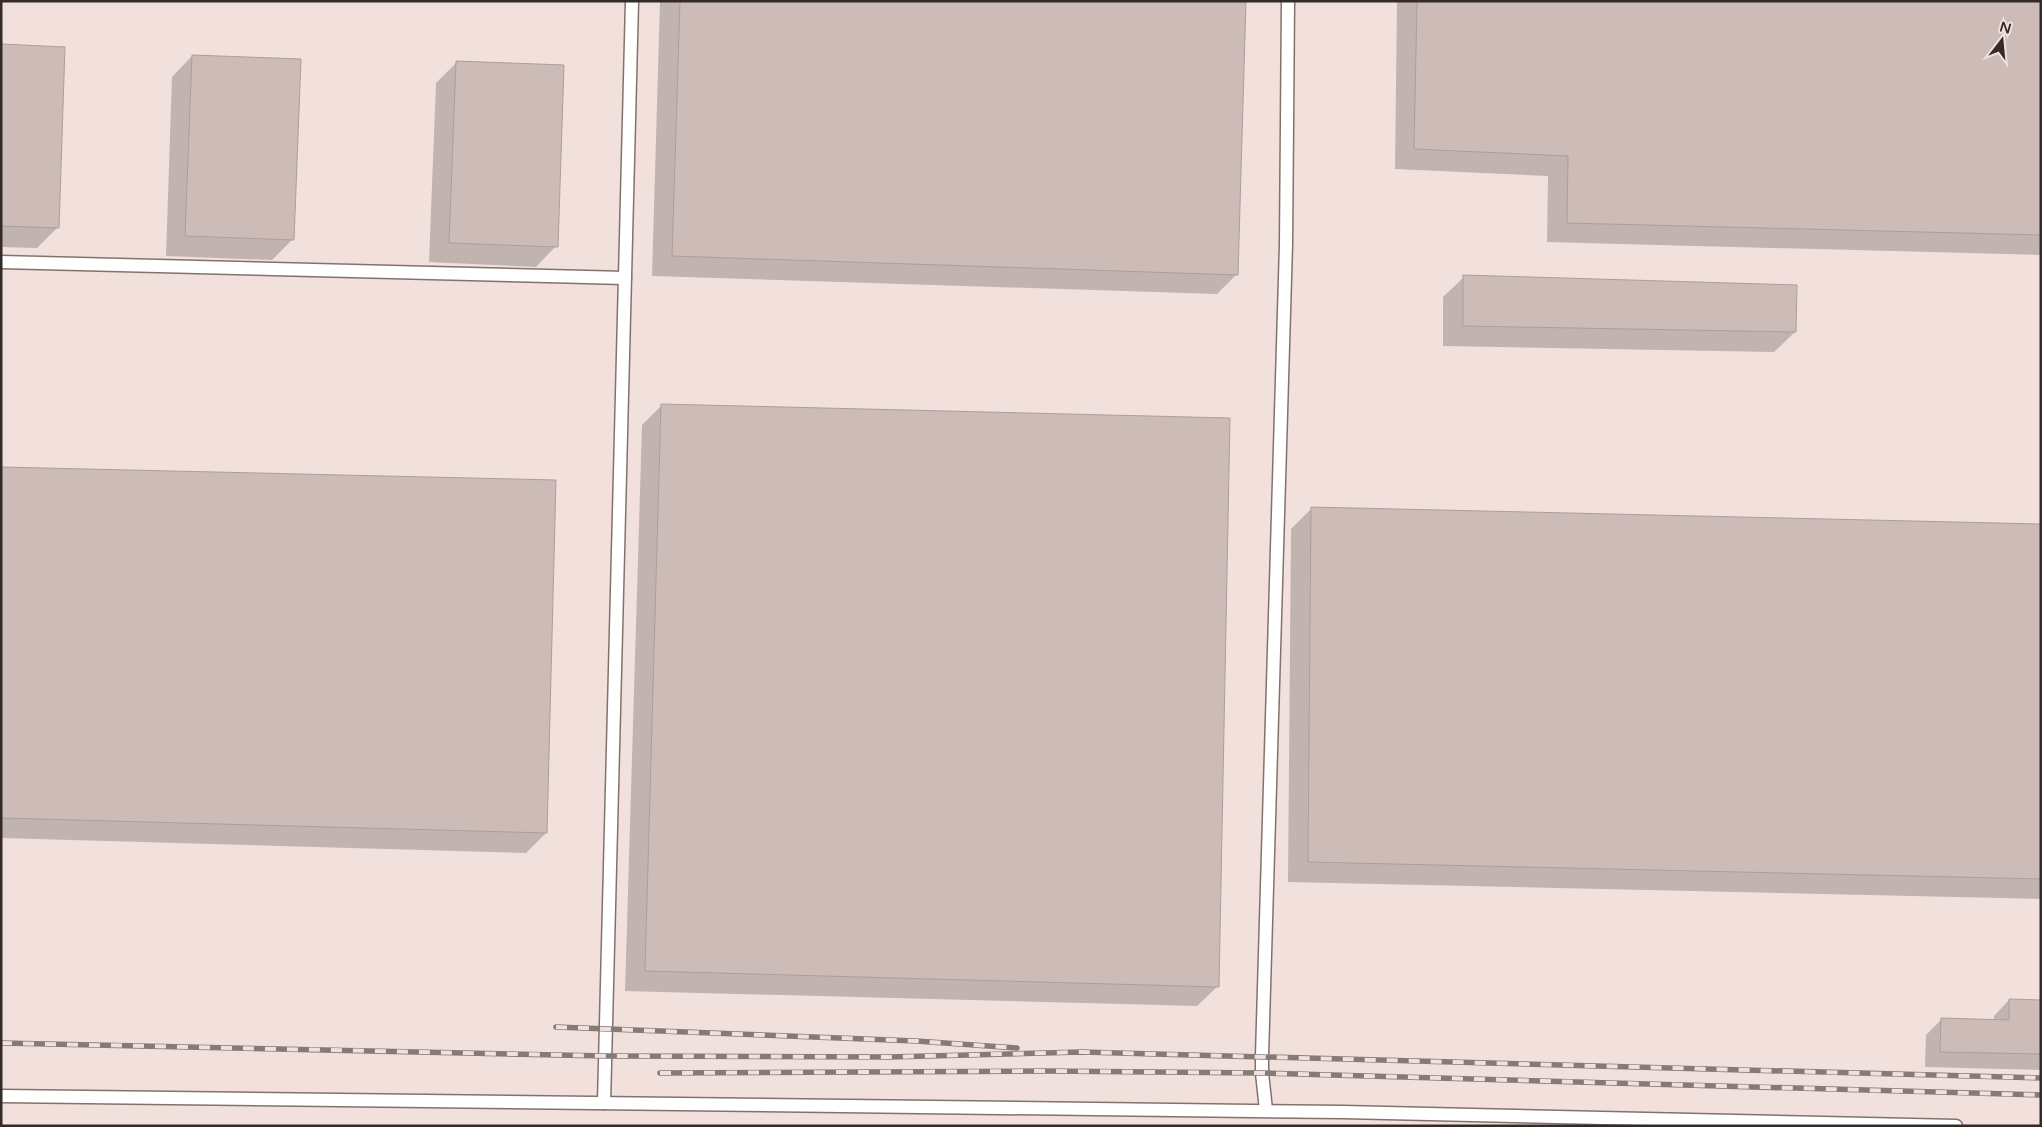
<svg xmlns="http://www.w3.org/2000/svg" width="2042" height="1127" font-family="'Varela Round',sans-serif">
<rect width="100%" height="100%" fill="#f2e0dc"/>
<g fill="#0003">
<path d="M660,1H1245L1237,274L1217,294L652,276Z"/>
<path d="M1397,1H2041V255L1547,242L1548,176L1395,169Z"/>
<path d="M1,46L57,228L37,248L1,247Z"/>
<path d="M192,56L293,239L272,260L166,256L172,77Z"/>
<path d="M456,63L556,246L536,267L429,262L436,83Z"/>
<path d="M1464,277L1795,332L1774,352L1443,346V297Z"/>
<path d="M662,405L1218,986L1197,1006L625,991L642,425Z"/>
<path d="M1,468L546,833L526,853L1,838Z"/>
<path d="M1311,509L2041,526V899L1288,882L1291,529Z"/>
<path d="M2009,1000L2041,1001V1070L1925,1067L1926,1035L1942,1019L1994,1020V1016Z"/>
</g>
<g fill="#ccbbb6" stroke="#ae9d99">
<path d="M680,1H1246L1238,275L672,256Z"/>
<path d="M1417,1H2041V235L1567,223L1568,156L1414,149Z"/>
<path d="M1,44L65,47L59,228L1,226Z"/>
<path d="M192,55L301,59L294,240L185,236Z"/>
<path d="M456,61L564,65L558,247L449,243Z"/>
<path d="M1463,275L1797,285L1796,332L1463,326Z"/>
<path d="M661,404L1230,418L1219,987L645,971Z"/>
<path d="M1,467L556,480L547,833L1,818Z"/>
<path d="M1311,507L2041,524V879L1308,862Z"/>
<path d="M2009,999L2041,1000V1054L1940,1052L1941,1018L2009,1020Z"/>
</g>
<g fill="none" stroke-linecap="round" stroke-linejoin="round">
<g stroke="#82726e" stroke-width="15">
<g id="lane">
<path d="M1,262L625,278"/>
<path d="M1,1096L1343,1112L1956,1126"/>
<path d="M604,1103L632,1"/>
<path d="M1266,1110L1262,1073V1056L1286,244L1288,1"/>
</g>
</g>
<use href="#lane" stroke="#fff" stroke-width="12"/>
<g stroke="#867a77" stroke-width="5.5">
<g id="rail">
<path d="M556,1027L916,1041L1017,1048"/>
<path d="M1,1043L606,1056L889,1057L1082,1052L2041,1078"/>
<path d="M660,1073L1045,1071L1262,1073L2041,1095"/>
</g>
</g>
<use href="#rail" stroke="#f2e0dc" stroke-width="4" stroke-dasharray="11" stroke-linecap="butt"/>
</g>
<rect width="2042" height="1127" fill="none" stroke="#322b29" stroke-width="5"/>
<g transform="translate(2002 40) rotate(16)" stroke="#f2e0dc" stroke-width="4" paint-order="stroke">
<path d="M0-4L9 19L0 12L-9 19Z" fill="#322b29"/>
<text y="-8" font-size="14" font-weight="bold" text-anchor="middle" fill="#322b29">N</text>
</g>
</svg>
